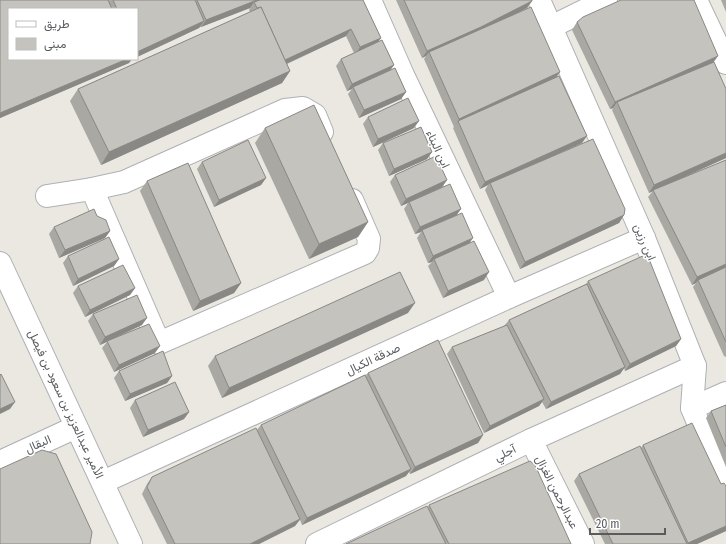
<svg xmlns="http://www.w3.org/2000/svg" width="726" height="544" font-family="'Fira Sans Condensed',Vazirmatn,sans-serif">
<rect width="100%" height="100%" fill="#eae8e1"/>
<g fill="none" stroke-linecap="round" stroke-linejoin="round">
<g stroke="#aeb1b4" stroke-width="24">
<g id="minor">
<path d="M370,0L403,75L509,297"/>
<path d="M539,0L644,238L695,366L692,408L726,489"/>
<path d="M696,0L726,63"/>
<path d="M551,27L606,0"/>
<path d="M92,189L159,343L365,253L368,248L369,239L352,200"/>
<path d="M47,196L92,189L124,182L285,110L303,108L315,115L322,132"/>
<path d="M0,263L131,544"/>
<path d="M692,408L726,393"/>
<path d="M531,440L583,544"/>
<path d="M0,462L76,427"/>
<path d="M103,482L509,297L644,238"/>
<path d="M317,544L531,440L695,366"/>
</g>
</g>
<use href="#minor" stroke="#fff" stroke-width="22"/>
</g>
<g fill="#a9a8a3">
<path d="M0,0H363L381,38L377,42L382,40L394,65L390,70L395,68L406,92L401,99L359,118L348,94L352,89L347,91L336,66L341,59L354,53L346,36L287,64L290,71L282,83L101,165L70,101L78,89L250,12L249,10L250,8L201,27H200L199,28L137,57V9H9V59H132L129,63L0,118Z"/>
<path d="M396,0H532V1L527,8L516,13L560,72L556,77L582,143L548,158L624,215L619,223L520,269L485,190L488,185L480,189L453,128L455,126L454,127L424,59L426,56L422,58Z"/>
<path d="M721,0H726V12Z"/>
<path d="M577,22L714,62L726,158L675,181L726,160V357L724,356L693,287L696,283L692,285L648,197L653,191L649,193L612,110L613,108L610,109L572,30Z"/>
<path d="M368,117L414,128L373,147L363,124Z"/>
<path d="M265,128L368,222L358,237L309,259L255,143Z"/>
<path d="M383,143L432,152L427,159L389,176L378,150Z"/>
<path d="M202,162L266,178L261,185L214,207L197,169Z"/>
<path d="M395,175L447,180L442,187L461,209L456,215L470,243L484,280L443,298L428,266L432,262L428,263L417,238L421,232L415,234L404,209L408,203L401,206L390,182Z"/>
<path d="M147,181L241,283L234,293L193,311L140,191Z"/>
<path d="M97,216L110,231L105,238L59,258L49,234L54,227Z"/>
<path d="M68,256L119,259L114,266L73,286L63,263Z"/>
<path d="M588,281L681,339L676,346L625,371L624,368L620,374L546,409L542,402L539,406L484,433L447,354L452,347L504,326L509,320L586,284Z"/>
<path d="M78,286L135,288L130,295L85,317L73,293Z"/>
<path d="M408,313L222,398L208,366L215,356Z"/>
<path d="M93,314L142,325L114,338L155,353L114,372L102,348L107,342L100,345L88,321Z"/>
<path d="M119,371L172,376L167,383L125,401L114,378Z"/>
<path d="M368,373L483,435L478,443L410,474L409,472L406,476L302,525L300,520L295,526L259,544H167L142,494L147,484L152,477L257,430L261,425L366,376Z"/>
<path d="M135,400L189,412L184,419L143,437L130,408Z"/>
<path d="M726,405V467L706,418L711,411Z"/>
<path d="M643,445L726,531L697,544H605L574,481L579,474L641,448Z"/>
<path d="M429,505L571,544H346L428,507Z"/>
</g>
<g fill="#8a8884">
<path d="M257,0H266L254,2L250,8L201,27L206,20Z"/>
<path d="M532,1L527,8L476,34L429,52L426,56L422,58L427,51Z"/>
<path d="M204,21L199,28L137,57V52Z"/>
<path d="M351,29L346,36L277,68L282,61Z"/>
<path d="M381,38L376,45L355,55L360,47Z"/>
<path d="M718,56L713,63L617,102L613,108L610,109L615,102Z"/>
<path d="M127,59H132L129,63L0,118V113Z"/>
<path d="M394,65L389,72L353,87L352,89L347,91L352,84Z"/>
<path d="M290,71L282,83L101,165L109,152Z"/>
<path d="M560,72L555,79L458,121L454,127L459,119Z"/>
<path d="M406,92L401,99L359,118L364,110Z"/>
<path d="M419,121L414,128L373,147L378,139Z"/>
<path d="M587,136L582,143L491,184L490,183L488,185L480,189L485,182Z"/>
<path d="M432,152L427,159L389,176L394,169Z"/>
<path d="M726,153V158L649,193L654,185Z"/>
<path d="M266,178L261,185L214,207L219,200Z"/>
<path d="M447,180L442,187L409,202L408,203L401,206L406,199Z"/>
<path d="M461,209L456,216L422,230L421,232L415,234L420,227Z"/>
<path d="M624,215L619,223L520,269L525,262Z"/>
<path d="M368,222L358,237L309,259L319,244Z"/>
<path d="M110,231L105,238L59,258L65,250Z"/>
<path d="M473,238L468,245L434,259L432,262L428,263L433,256Z"/>
<path d="M119,259L114,266L73,286L78,279Z"/>
<path d="M726,264V269L698,280L696,283L692,285L697,277Z"/>
<path d="M489,272L484,280L443,298L448,291Z"/>
<path d="M241,283L234,293L193,311L200,301Z"/>
<path d="M135,288L130,295L85,317L90,310Z"/>
<path d="M415,303L408,313L222,398L229,388Z"/>
<path d="M147,318L142,325L100,345L105,337Z"/>
<path d="M681,339L676,346L625,371L630,364Z"/>
<path d="M160,346L155,353L114,372L119,365Z"/>
<path d="M625,367L620,374L546,409L551,402Z"/>
<path d="M172,376L167,383L125,401L130,394Z"/>
<path d="M544,399L539,406L484,433L490,426Z"/>
<path d="M15,402L10,409L0,414V409Z"/>
<path d="M189,412L184,419L143,437L148,430Z"/>
<path d="M483,435L478,443L410,474L415,467Z"/>
<path d="M411,469L406,476L302,525L307,518Z"/>
<path d="M300,519L295,526L259,544H250Z"/>
<path d="M726,526V531L697,544H687L688,543Z"/>
</g>
<g fill="#c5c3bd" stroke="#8a8884">
<path d="M0,0H108L112,9H9V59H127L0,113Z"/>
<path d="M113,0H195L204,21L137,52V9H117Z"/>
<path d="M197,0H257L206,20Z"/>
<path d="M260,0H363L381,38L360,47L351,29L285,60L261,7L257,8L254,2Z"/>
<path d="M404,0H532V1L481,27L427,51Z"/>
<path d="M621,0H694L718,56L615,102L577,22L583,17Z"/>
<path d="M261,7L290,71L109,152L78,89Z"/>
<path d="M531,7L560,72L459,119L429,52Z"/>
<path d="M382,40L394,65L352,84L341,59Z"/>
<path d="M714,62L726,89V153L654,185L617,102Z"/>
<path d="M395,68L406,92L364,110L353,87Z"/>
<path d="M559,76L587,136L485,182L458,121Z"/>
<path d="M408,98L419,121L378,139L368,117Z"/>
<path d="M314,105L368,222L319,244L265,128Z"/>
<path d="M421,127L432,152L394,169L383,143Z"/>
<path d="M593,139L625,209L624,215L525,262L490,183Z"/>
<path d="M248,140L266,178L219,200L202,162Z"/>
<path d="M436,156L447,180L406,199L395,175Z"/>
<path d="M726,160V264L697,277L653,190Z"/>
<path d="M188,163L241,283L200,301L147,181Z"/>
<path d="M450,184L461,209L420,227L409,202Z"/>
<path d="M94,209L97,216L106,220L110,231L65,250L54,227Z"/>
<path d="M462,213L473,238L433,256L422,230Z"/>
<path d="M109,237L119,259L78,279L68,256Z"/>
<path d="M474,241L489,272L448,291L434,259Z"/>
<path d="M647,254L681,339L630,364L588,281Z"/>
<path d="M123,265L135,288L90,310L78,286Z"/>
<path d="M726,267V342L698,280Z"/>
<path d="M400,272L415,303L229,388L215,356Z"/>
<path d="M587,284L625,367L551,402L509,320Z"/>
<path d="M137,295L147,318L105,337L93,314Z"/>
<path d="M149,324L160,346L119,365L107,341Z"/>
<path d="M507,325L544,399L490,426L452,347Z"/>
<path d="M438,340L483,435L415,467L368,373Z"/>
<path d="M163,351L172,376L130,394L119,371Z"/>
<path d="M1,374L15,402L0,409V375Z"/>
<path d="M365,375L411,469L307,518L261,425Z"/>
<path d="M175,382L189,412L148,430L135,400Z"/>
<path d="M726,405V447L711,411Z"/>
<path d="M692,423L721,484L724,483L726,486V526L688,543L643,445Z"/>
<path d="M256,428L300,519L250,544H175L147,487L152,477Z"/>
<path d="M640,446L687,544H613L579,474Z"/>
<path d="M42,450L56,454L92,532L90,544H0V469Z"/>
<path d="M530,461L535,465L571,544H449L429,505Z"/>
<path d="M427,506L446,544H346Z"/>
</g>
<g text-anchor="middle" dominant-baseline="central" stroke-width="3" stroke-linejoin="round" paint-order="stroke">
<g font-size="12" fill="#595c5f" stroke="#fff">
<text transform="translate(438 149) rotate(65)">ابن البناء</text>
<text transform="translate(645 242) rotate(67)">ابن رزين</text>
<text transform="translate(373 359) rotate(-25)">صدقة الكيال</text>
<text transform="translate(66 404) rotate(65)">الأمير عبدالعزيز بن سعود بن فيصل</text>
<text transform="translate(38 444) rotate(-24)">البقال</text>
<text transform="translate(505 453) rotate(-26)">آجلي</text>
<text transform="translate(557 492) rotate(63)">عبدالرحمن الغزال</text>
</g>
</g>
<rect x="8" y="8" width="130" height="52" fill="#ffffff" stroke="#bdbebf"/>
<rect x="16" y="21" width="20" height="6" fill="#ffffff" stroke="#bdbebf"/>
<text x="44" y="28" font-size="12" fill="#595c5f">طريق</text>
<rect x="16" y="38" width="20" height="12" fill="#c5c3bd" stroke="#bdbebf"/>
<text x="44" y="48" font-size="12" fill="#595c5f">مبنى</text>
<path d="M590 528v6h75v-6" fill="none" stroke="#595c5f" stroke-width="2"/>
<text x="596" y="528" font-size="12" fill="#595c5f" stroke="#ffffff" stroke-width="3" paint-order="stroke">20 m</text>
</svg>
